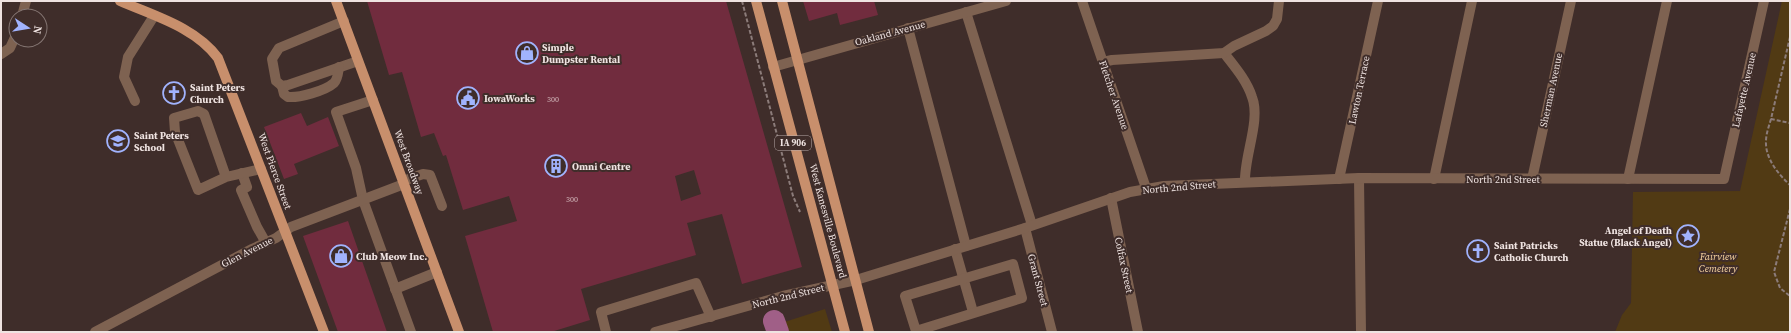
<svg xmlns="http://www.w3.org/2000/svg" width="1791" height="333" font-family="'Source Serif 4',serif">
<rect width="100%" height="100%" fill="#3f2d2a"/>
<g fill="#513a14">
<path d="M1782,1H1790V332H1615L1622,315L1631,303L1633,192L1740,191Z"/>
<path d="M825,309L832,332H770L769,327Z"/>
</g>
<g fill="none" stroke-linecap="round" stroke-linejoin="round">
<path stroke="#a05f87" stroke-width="22" d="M774,321L778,332"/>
</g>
<g fill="#712c3e" fill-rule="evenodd">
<path d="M367,1H726L802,267L742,284L722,214L687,223L696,255L581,289L590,320L551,332H493L465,236L517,221L509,196L463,210L446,155L443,156L434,133L421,137L402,72L389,75ZM694,170L701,194L681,201L675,176Z"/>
<path d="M803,1H874L878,15L840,25L837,13L809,21Z"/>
<path d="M301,113L307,126L328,117L339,146L294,164L298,174L284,179L264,127Z"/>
<path d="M348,221L387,332H338L303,236Z"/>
</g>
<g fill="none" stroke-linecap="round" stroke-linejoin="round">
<g stroke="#8c7c7a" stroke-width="2" stroke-dasharray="4 2" stroke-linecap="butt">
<path d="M742,1L793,196L800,212"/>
<path d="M1790,37L1771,119L1790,123"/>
<path d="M1771,119C1769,126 1766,134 1766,141C1765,158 1778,174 1790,185"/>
<path d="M1790,209L1774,272L1780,288L1790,296"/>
</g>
<g stroke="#7e6251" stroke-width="10">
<path d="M1082,1L1146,188"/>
<path d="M966,12L1032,225"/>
<path d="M22,16L26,1"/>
<path d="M344,21L279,48L272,59L276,81L282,86L288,85L358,61"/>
<path d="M908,28L966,246"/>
<path d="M1224,53C1235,67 1247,81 1252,97C1261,120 1244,156 1245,182"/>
<path d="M1,54L10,48L16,35"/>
<path d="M1103,62L1112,60L1224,53L1234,46L1266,31L1273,26L1277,19L1279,1"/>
<path d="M773,67L1006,1"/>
<path d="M282,86L284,94L288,97C299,98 325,91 334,83C338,79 338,73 339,67"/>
<path d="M373,100L336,112L356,168L363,200L411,332"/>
<path d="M135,101L124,77L128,57L154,16"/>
<path d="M242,173L247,187L241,190L257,227L266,243"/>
<path d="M226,177L204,114L198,111L174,118L175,132L198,190L226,177L261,169"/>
<path d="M1359,178L1361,332"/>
<path d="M1339,179L1378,1"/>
<path d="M1434,179L1472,1"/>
<path d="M1532,179L1571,1"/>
<path d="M1628,179L1667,1"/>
<path d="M403,181L423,174L430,175L442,206"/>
<path d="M1111,198L1138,332"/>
<path d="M1025,228L1052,332"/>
<path d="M955,249L973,312"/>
<path d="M1013,264L1022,298L916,331L905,296Z"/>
<path d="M395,289L437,272"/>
<path d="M95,332L252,249L276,238L291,227L404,184"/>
<path d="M606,332L601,312L696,283L711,317"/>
<path d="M655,332L783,296L856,280L1025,228L1130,192L1164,186L1359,178L1724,179L1764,1"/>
</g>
<g stroke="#c88f6c" stroke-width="10">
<path d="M120,1C154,16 195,27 218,58L324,332"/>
<path d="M336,1L459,332"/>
<path d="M756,1L845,332"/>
<path d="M782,1L869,332"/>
</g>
</g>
<defs>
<g id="shop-ring" transform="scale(1.15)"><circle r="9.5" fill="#3f2d2a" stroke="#a1b3fd" stroke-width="1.5"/><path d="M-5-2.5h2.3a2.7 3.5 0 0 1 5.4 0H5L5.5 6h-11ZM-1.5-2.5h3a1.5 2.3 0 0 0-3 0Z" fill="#a1b3fd"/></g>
<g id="church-ring" transform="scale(1.15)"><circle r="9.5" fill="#3f2d2a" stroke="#a1b3fd" stroke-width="1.5"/><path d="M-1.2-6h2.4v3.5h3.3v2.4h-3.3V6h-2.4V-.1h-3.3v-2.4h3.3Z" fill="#a1b3fd"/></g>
<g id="civic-ring" transform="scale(1.15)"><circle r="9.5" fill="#3f2d2a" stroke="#a1b3fd" stroke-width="1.5"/><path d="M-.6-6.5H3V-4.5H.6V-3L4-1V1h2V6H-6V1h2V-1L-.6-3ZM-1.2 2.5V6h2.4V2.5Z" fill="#a1b3fd"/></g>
<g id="school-ring" transform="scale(1.15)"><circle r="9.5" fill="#3f2d2a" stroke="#a1b3fd" stroke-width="1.5"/><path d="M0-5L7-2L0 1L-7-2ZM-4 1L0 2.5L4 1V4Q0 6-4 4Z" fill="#a1b3fd"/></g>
<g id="building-ring" transform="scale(1.15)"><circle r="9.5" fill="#3f2d2a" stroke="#a1b3fd" stroke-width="1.5"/><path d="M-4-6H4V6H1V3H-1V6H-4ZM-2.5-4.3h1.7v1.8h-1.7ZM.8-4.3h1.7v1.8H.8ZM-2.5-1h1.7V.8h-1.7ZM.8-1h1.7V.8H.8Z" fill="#a1b3fd"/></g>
<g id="sight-ring" transform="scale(1.15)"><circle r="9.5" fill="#3f2d2a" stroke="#a1b3fd" stroke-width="1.5"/><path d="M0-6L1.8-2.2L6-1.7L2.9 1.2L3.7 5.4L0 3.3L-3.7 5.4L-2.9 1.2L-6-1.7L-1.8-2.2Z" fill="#a1b3fd"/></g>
</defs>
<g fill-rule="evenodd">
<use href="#shop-ring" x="527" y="53"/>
<use href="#church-ring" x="174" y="93"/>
<use href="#civic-ring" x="468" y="98"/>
<use href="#school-ring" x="118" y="141"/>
<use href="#building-ring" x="556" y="166"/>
<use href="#sight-ring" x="1688" y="236"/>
<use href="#church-ring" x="1478" y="251"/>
<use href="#shop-ring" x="341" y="256"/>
</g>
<g text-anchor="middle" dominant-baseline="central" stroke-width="4" stroke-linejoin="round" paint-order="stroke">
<g font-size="8" fill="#d0b5b8">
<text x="553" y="99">300</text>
<text x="572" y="199">300</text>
</g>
<rect fill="#3f2d2a" stroke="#baacaa" stroke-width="1" x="775" y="136" width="36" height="14" rx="3"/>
<g font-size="9" font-weight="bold" fill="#efe3e1">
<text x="793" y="143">IA 906</text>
</g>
<g font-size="10" fill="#efe3e1" stroke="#3f2d2a">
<text transform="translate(890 33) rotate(-15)">Oakland Avenue</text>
<text transform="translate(1359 90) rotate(-78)">Lawton Terrace</text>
<text transform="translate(1551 90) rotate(-78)">Sherman Avenue</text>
<text transform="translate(1744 90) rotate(-77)">Lafayette Avenue</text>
<text transform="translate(1114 95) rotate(71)">Fletcher Avenue</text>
<text transform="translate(409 162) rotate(70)">West Broadway</text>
<text transform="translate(275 171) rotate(70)">West Pierce Street</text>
<text x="1503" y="179">North 2nd Street</text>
<text transform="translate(1179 187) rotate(-5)">North 2nd Street</text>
<text transform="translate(828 221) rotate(75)">West Kanesville Boulevard</text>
<text transform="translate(247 252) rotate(-27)">Glen Avenue</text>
<text transform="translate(1124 265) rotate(78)">Colfax Street</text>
<text transform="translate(1038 280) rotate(75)">Grant Street</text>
<text transform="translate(788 296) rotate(-14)">North 2nd Street</text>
</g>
<g font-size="10" font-weight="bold" fill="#efe3e1" stroke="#3f2d2a" text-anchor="start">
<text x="542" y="47">Simple<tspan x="542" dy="12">Dumpster Rental</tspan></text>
<text x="190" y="87">Saint Peters<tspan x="190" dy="12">Church</tspan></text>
<text x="484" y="98">IowaWorks</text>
<text x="134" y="135">Saint Peters<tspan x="134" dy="12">School</tspan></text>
<text x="572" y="166">Omni Centre</text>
<text x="1672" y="230" text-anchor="end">Angel of Death<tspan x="1672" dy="12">Statue (Black Angel)</tspan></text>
<text x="1494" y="245">Saint Patricks<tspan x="1494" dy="12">Catholic Church</tspan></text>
<text x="356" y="256">Club Meow Inc.</text>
</g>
<g font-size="10" font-style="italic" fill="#fbd7a3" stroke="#3f2d2a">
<text x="1718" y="256">Fairview<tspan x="1718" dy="12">Cemetery</tspan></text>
</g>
</g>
<rect width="1791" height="333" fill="none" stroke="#efe3e1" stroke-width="4"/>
<g transform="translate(28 28) rotate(102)"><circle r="19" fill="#3f2d2a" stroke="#857673"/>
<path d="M0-3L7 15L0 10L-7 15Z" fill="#a1b3fd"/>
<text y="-6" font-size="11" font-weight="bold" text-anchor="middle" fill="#efe3e1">N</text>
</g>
</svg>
